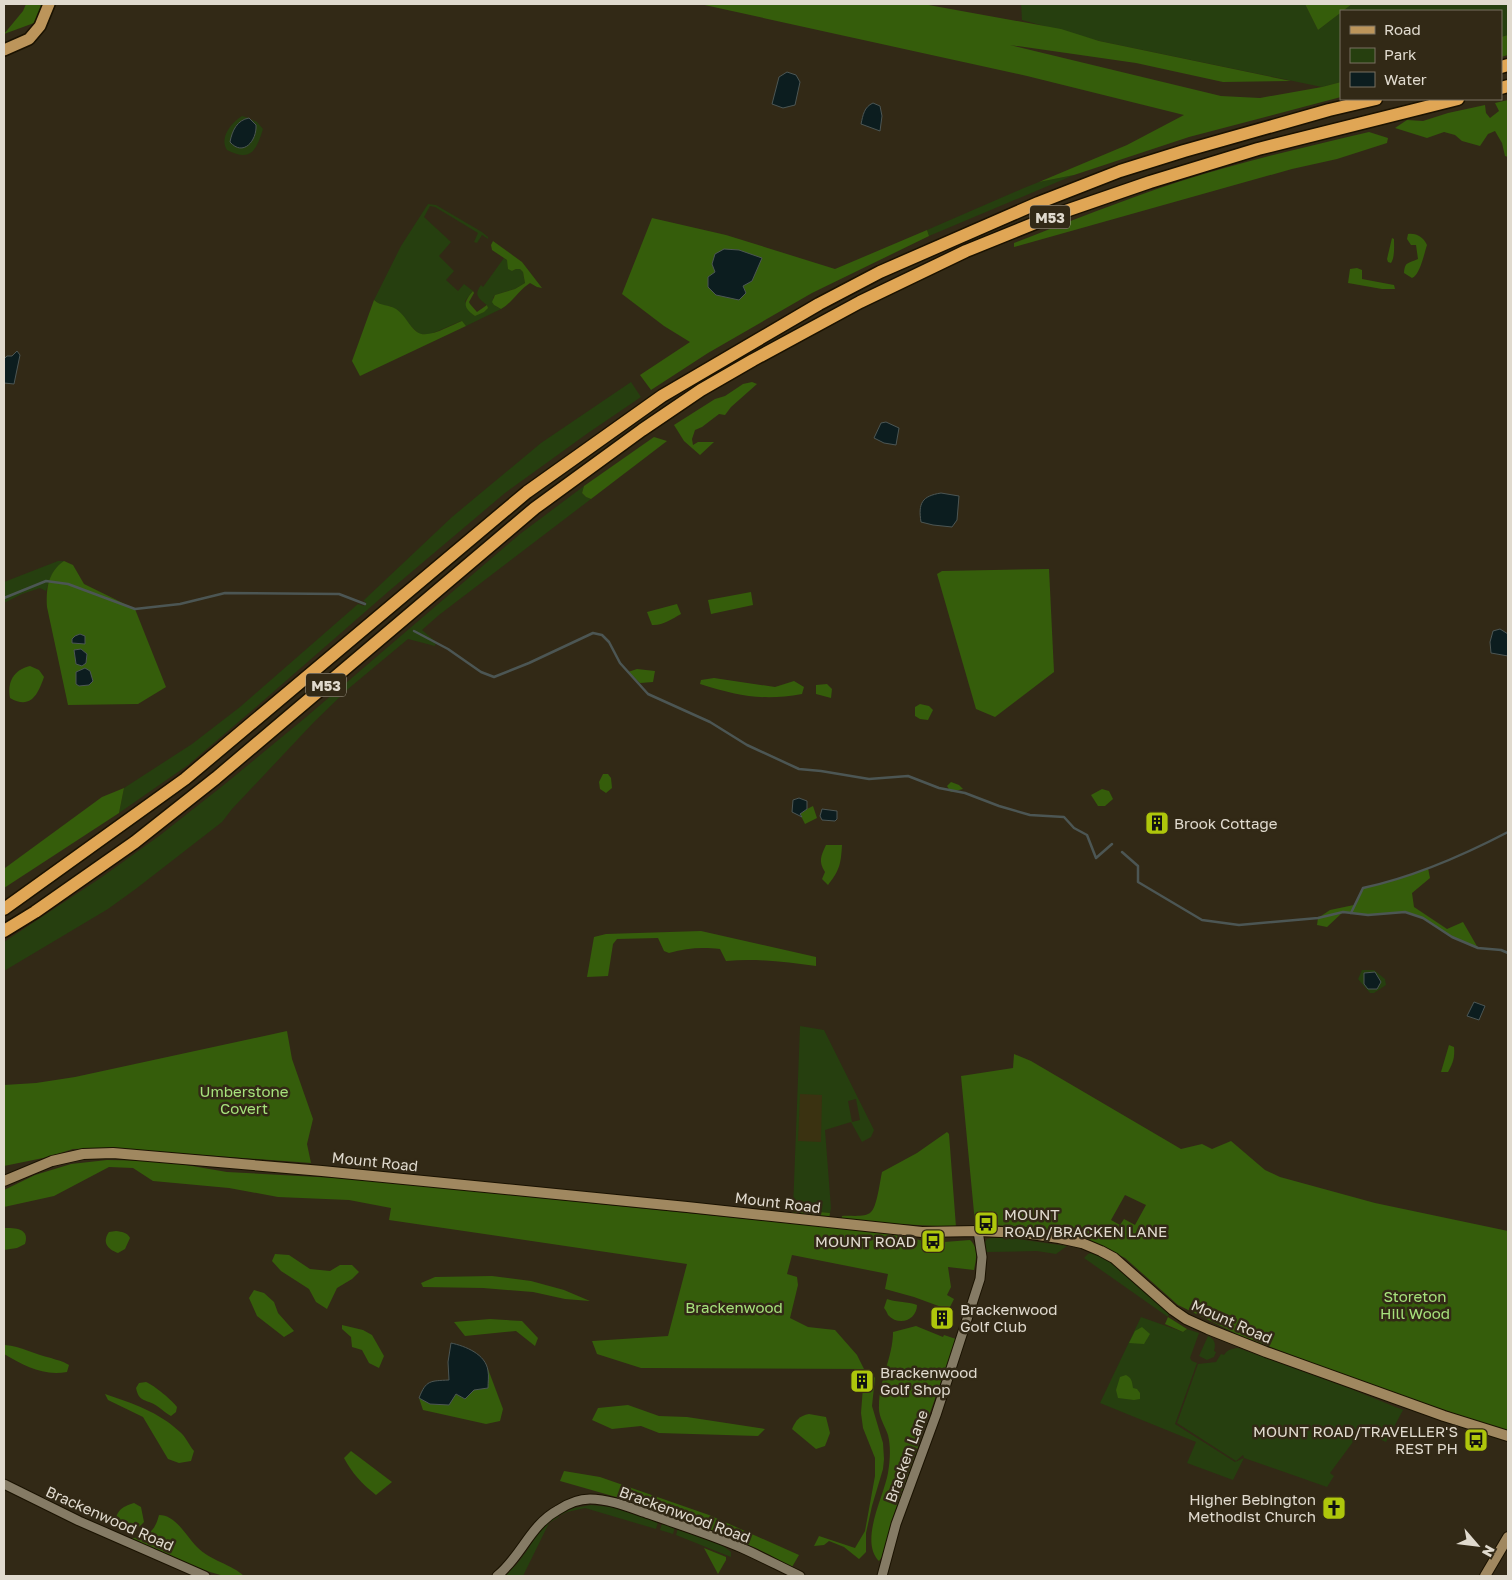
<svg xmlns="http://www.w3.org/2000/svg" width="1512" height="1580" font-family="'Golos Text',sans-serif">
<rect width="100%" height="100%" fill="#322916"/>
<g fill="#263f0f" fill-rule="evenodd">
<path d="M1021,4H1305L1318,30L1341,12V82L1322,87L1099,41L1022,20Z"/>
<path d="M1352,4H1508V35L1501,37V11H1342Z"/>
<path d="M242,116L249,118C236,120 231,132 232,144C240,150 243,148 251,142L256,125L251,119L257,122L263,129C256,151 251,162 227,150C219,138 231,123 242,116Z"/>
<path d="M1074,175L929,236L927,230L1024,188L1039,182Z"/>
<path d="M428,204L436,205L482,232L488,237V239L482,235L477,243L474,242L478,233L435,207L430,206L424,217L451,242L439,256L454,271L446,280L458,291L464,284L473,291L465,301L475,316L488,306C479,298 473,296 481,285L483,287L504,258L507,260L512,271L516,269H520L523,272L525,283L515,289L495,295L493,298L494,305L501,309L466,326L461,321L429,335L419,334L390,306H382L374,300L401,246Z"/>
<path d="M631,382L641,397L588,433L505,493L389,591L249,713L188,765L119,813L124,788L192,744L240,707L358,604L364,606L366,602L363,601L452,517L541,443Z"/>
<path d="M584,486L582,493L586,497L591,499L439,615L422,630L436,642L435,646L408,639L348,689L314,722L232,809L222,822L137,888L108,909L4,971V942L102,877L159,836L225,784L305,718L520,534Z"/>
<path d="M58,561H64C53,569 50,578 46,591L40,588L22,594L4,603V582Z"/>
<path d="M1362,970H1374L1385,979L1386,985L1374,993H1370L1358,979Z"/>
<path d="M800,1026L824,1030L874,1130L871,1137L862,1142L851,1122L825,1130L831,1208L830,1213L793,1209ZM856,1099L860,1120L852,1122L848,1101Z"/>
<path d="M992,1238H1011L1067,1246L1056,1254L1037,1251L987,1252L984,1251L985,1242L987,1239Z"/>
<path d="M1091,1253C1113,1255 1152,1297 1169,1312L1168,1317L1084,1258L1088,1254Z"/>
<path d="M1141,1317L1183,1332L1187,1329L1199,1333L1190,1358L1192,1361L1197,1363L1175,1424L1235,1462L1244,1458L1243,1455L1236,1461L1177,1423L1198,1364L1216,1362L1221,1354L1224,1355C1228,1349 1231,1349 1238,1348L1351,1389L1403,1410L1386,1442L1361,1431L1330,1473L1334,1476L1327,1487L1244,1458L1233,1480L1187,1463L1196,1442L1100,1403Z"/>
<path d="M1208,1336C1215,1339 1216,1344 1214,1351L1216,1352L1214,1357L1207,1360L1199,1356Z"/>
<path d="M591,1505L611,1507L658,1522L656,1529L585,1508L567,1512L561,1515L560,1514L574,1508Z"/>
<path d="M557,1515L559,1517L549,1523L523,1576H504L516,1565L526,1552L541,1528Z"/>
<path d="M662,1523L675,1527L673,1534L660,1530Z"/>
<path d="M678,1528L723,1546L731,1552V1557L676,1535Z"/>
</g>
<g fill="#355d0b" fill-rule="evenodd">
<path d="M26,4H45L34,23L4,34L23,11Z"/>
<path d="M700,4H923L1061,29L1099,41L1291,81L1223,82L1136,63L1010,45L1221,96L1260,98L1322,87L1341,82V97L1189,137L1074,175L1039,182L1127,145L1184,115L1027,76Z"/>
<path d="M1305,4H1352L1318,30Z"/>
<path d="M1508,35V55L1501,57V37Z"/>
<path d="M1508,100V157L1505,156L1502,143L1495,131L1488,134L1480,146L1462,141L1455,135L1444,132L1427,138L1395,128L1407,120L1423,121L1448,113L1485,105L1486,113L1490,118L1499,111L1495,103Z"/>
<path d="M1369,132L1388,138L1387,143L1337,159L1292,169L1014,247V243C1068,222 1123,200 1178,182C1240,162 1305,147 1369,132Z"/>
<path d="M652,218L726,235L835,269L927,230L929,236L812,293L708,353L651,390L640,375L690,342L664,326L622,294Z"/>
<path d="M1408,234C1417,233 1423,237 1427,245C1424,254 1420,275 1412,278L1404,273C1405,261 1408,264 1418,259L1416,245H1411L1407,239Z"/>
<path d="M1392,238L1394,239C1394,246 1395,257 1391,263L1388,262L1387,259Z"/>
<path d="M493,241L522,262L542,288L537,287L530,283C519,290 511,304 501,309L494,305L492,302L495,295L515,289L525,283L523,272L520,269H516L512,271L508,269L507,260L492,250L491,245Z"/>
<path d="M1357,268L1362,270V279L1394,285L1395,289H1382L1348,283L1350,269Z"/>
<path d="M473,291L474,293L469,302L470,304L477,312L487,305L488,308L484,312L475,316C462,307 464,302 473,291Z"/>
<path d="M374,300C382,307 388,304 396,309C405,315 409,326 417,332C427,340 451,325 462,321L466,326L360,376L352,361Z"/>
<path d="M752,382L757,384L731,407L725,415L719,414L702,427L695,430L692,439L693,445L698,442H714L700,455L684,441L674,425L715,399L725,396L743,384Z"/>
<path d="M654,437L667,441L591,499L586,497L582,493L584,486Z"/>
<path d="M64,561L73,565L84,584L135,609L166,687L138,704L68,705L47,607C46,588 48,572 64,561Z"/>
<path d="M1049,569L1054,672L995,717L976,709L937,574L942,571Z"/>
<path d="M751,592L753,605L711,614L708,600Z"/>
<path d="M677,604L681,614C672,619 662,626 652,625L647,612Z"/>
<path d="M30,666L39,670L44,677C38,694 31,710 10,698C7,681 14,670 30,666Z"/>
<path d="M637,669L655,671L653,682L640,683L628,672Z"/>
<path d="M714,678L775,687L794,681L804,687L802,694C763,701 738,696 700,684L701,680Z"/>
<path d="M827,684L832,689L831,698L816,694V685Z"/>
<path d="M920,704L929,706L933,710L928,720L920,719L915,716V707Z"/>
<path d="M603,774H608L611,778L612,788L606,793L600,789L599,782Z"/>
<path d="M951,782L959,785L963,789L951,792L947,786Z"/>
<path d="M124,788L119,813L4,888L5,868L102,797Z"/>
<path d="M1102,789L1109,791L1113,799L1105,806H1098L1091,795Z"/>
<path d="M813,806L817,818L805,824L800,814L807,809Z"/>
<path d="M826,845H842C841,863 840,870 828,885L822,879L825,872C818,861 821,856 826,845Z"/>
<path d="M1428,868L1430,878L1412,893L1414,907L1447,929L1463,922L1478,948L1452,937L1423,918L1405,912L1368,915L1343,912L1327,927L1317,925L1318,918L1330,910L1354,905L1363,888C1385,883 1407,877 1428,868Z"/>
<path d="M701,931L816,957V966C786,962 756,958 726,961L720,949C701,947 687,948 669,953L664,951L658,938L617,939L613,944L608,976L587,977L594,937L606,934Z"/>
<path d="M287,1031L292,1059L313,1119L307,1144L311,1163L108,1148L73,1149L48,1157L4,1166V1085L36,1083L75,1077Z"/>
<path d="M1449,1045L1454,1047C1455,1057 1453,1063 1448,1072H1441Z"/>
<path d="M1014,1054L1031,1061L1181,1149L1202,1144L1212,1149L1231,1141L1265,1170L1280,1177L1375,1203L1508,1231V1432L1352,1378L1239,1335L1178,1305L1125,1258L1087,1239L1030,1228L975,1223L961,1076L1013,1068ZM1125,1195L1146,1205L1135,1225L1124,1219L1120,1225L1111,1220Z"/>
<path d="M947,1132L949,1134L956,1227L841,1221L842,1216C850,1215 865,1218 871,1212C877,1207 880,1181 882,1172L917,1153Z"/>
<path d="M107,1160L163,1161L227,1172L354,1179L885,1233L908,1237L931,1243L970,1240C979,1248 976,1260 974,1270L948,1267L951,1287L947,1295L954,1299L950,1307L944,1308L914,1297L885,1289L888,1274L792,1255L787,1274L797,1277L798,1285L790,1318L808,1327L835,1330L857,1355L864,1369L641,1368L597,1354L592,1341L668,1336L687,1264L389,1220L391,1208L349,1200L278,1197L229,1188L153,1181L133,1168L109,1167L54,1196L4,1207V1190L35,1175L71,1164Z"/>
<path d="M793,1209L830,1213L829,1219L792,1214Z"/>
<path d="M4,1228C15,1228 30,1228 25,1244L17,1248L4,1250Z"/>
<path d="M116,1231C122,1232 127,1232 130,1238L125,1249L118,1253C107,1249 102,1242 109,1232Z"/>
<path d="M275,1254L289,1255L310,1269L330,1271L340,1265H352L359,1272L352,1279L337,1288L327,1309L316,1302L309,1289L281,1271L272,1261Z"/>
<path d="M492,1276L531,1281L564,1290L590,1301L565,1299L533,1292L483,1288L423,1287L421,1283L435,1277Z"/>
<path d="M254,1290L264,1293L274,1302L278,1313L294,1331L284,1337L257,1316L249,1298Z"/>
<path d="M887,1299C898,1303 907,1301 917,1305C917,1320 899,1327 888,1315C887,1313 886,1310 884,1308Z"/>
<path d="M1168,1317L1187,1329L1183,1332L1165,1324Z"/>
<path d="M490,1319L522,1321L538,1338L535,1346L516,1331L465,1336L454,1322Z"/>
<path d="M342,1325L363,1330L372,1335L384,1356L379,1368L369,1363L362,1350L352,1347L351,1337L342,1329Z"/>
<path d="M916,1326L943,1337L944,1335L956,1339L893,1518L884,1554L879,1561C859,1541 884,1496 888,1473C890,1461 891,1447 888,1435C885,1426 878,1416 879,1406C879,1380 893,1357 893,1332Z"/>
<path d="M1142,1327L1150,1334L1144,1344L1129,1343L1135,1331Z"/>
<path d="M5,1345C21,1346 35,1355 51,1358C59,1361 61,1360 69,1365L67,1372C42,1376 25,1366 4,1354Z"/>
<path d="M488,1369L503,1409L500,1421L486,1424L423,1410L419,1398L430,1404L456,1394L465,1399L474,1390L488,1387Z"/>
<path d="M867,1373L872,1374L875,1378L872,1406L883,1443L884,1459L883,1469L872,1506L866,1533V1552L859,1559L844,1547L829,1541L824,1545L814,1546L819,1536L855,1548L865,1531L875,1476V1458L863,1428L861,1413L863,1387L866,1386L864,1375Z"/>
<path d="M1126,1375C1132,1378 1132,1382 1133,1388L1137,1389L1140,1393V1399L1134,1400L1118,1398L1116,1390L1120,1377Z"/>
<path d="M146,1382C154,1385 173,1401 177,1407L176,1412L171,1416C165,1413 162,1409 157,1406C147,1399 139,1403 136,1388L139,1383Z"/>
<path d="M105,1394C132,1403 159,1412 180,1432C186,1437 189,1445 194,1451L191,1461L179,1463L168,1459L143,1417L108,1400Z"/>
<path d="M628,1405L659,1416L687,1417L765,1429L758,1436L659,1433L641,1426L612,1429L592,1420L598,1408Z"/>
<path d="M809,1414L826,1417L830,1433L825,1446L816,1449L792,1429C796,1420 799,1416 809,1414Z"/>
<path d="M351,1451L392,1482L376,1495C362,1484 352,1473 344,1458Z"/>
<path d="M564,1471L600,1477L709,1515L799,1555L792,1567L756,1548L644,1505L560,1481Z"/>
<path d="M134,1503L141,1507L144,1522C133,1534 129,1530 115,1525C116,1511 121,1507 134,1503Z"/>
<path d="M159,1515C176,1515 186,1536 197,1547C209,1560 233,1565 244,1576H224L189,1566L129,1539C147,1536 154,1534 159,1515Z"/>
<path d="M704,1548L726,1557V1560L718,1574Z"/>
</g>
<path fill="#3a3211" d="M800,1094L822,1095L821,1142L798,1141Z"/>
<g fill="#0c1d1f" stroke="#4c5654">
<path d="M787,72L796,75L800,82L795,105L783,108L772,104L779,77Z"/>
<path d="M873,103L880,106L882,116L880,131L861,124C863,115 864,107 873,103Z"/>
<path d="M249,118L256,125C257,141 243,157 230,142C232,131 237,120 249,118Z"/>
<path d="M724,249L739,250L762,258L752,281L743,286L746,293L739,300L716,295L708,287V277L715,272L712,264L715,254Z"/>
<path d="M17,351L20,355L14,384L4,383V359L7,356H12Z"/>
<path d="M886,422L899,428L896,445L884,443L874,438L881,423Z"/>
<path d="M941,493L959,496L957,520L952,527L933,525L921,522C918,503 922,496 941,493Z"/>
<path d="M1500,629L1508,634V656L1491,653L1490,642L1493,631Z"/>
<path d="M80,634L85,636V644L72,643V639L75,636Z"/>
<path d="M81,649L87,654L86,663L82,666L76,664L74,650Z"/>
<path d="M85,668L90,671L93,681L89,685L79,686L76,684V672Z"/>
<path d="M799,798L807,801V809L800,814L802,817L792,812L793,800Z"/>
<path d="M822,809L837,811V819L835,821L822,820L820,816Z"/>
<path d="M1375,972L1381,982L1377,989H1368L1364,984V973Z"/>
<path d="M1474,1002L1485,1006L1479,1020L1467,1016Z"/>
<path d="M451,1343C465,1346 486,1354 488,1371C489,1376 488,1382 488,1388L474,1390L465,1399L456,1394L449,1405L430,1404L419,1398C426,1380 430,1381 449,1380L448,1362Z"/>
</g>
<g fill="none" stroke-linecap="round" stroke-linejoin="round">
<g stroke="#4c5654" stroke-width="2.5">
<path d="M4,598L46,581L68,584L135,609L180,604L225,593L339,594L365,604"/>
<path d="M414,631L448,649L481,672L494,677L529,663L593,633L602,635L609,642L620,663L648,694L710,722L747,745L799,769L821,771L869,779L908,776L939,788L965,793L999,806L1030,815L1064,817L1074,828L1087,835L1096,858L1112,844"/>
<path d="M1122,852L1138,866V882L1202,920L1239,925L1318,918L1343,912L1368,915L1405,912L1423,918L1452,937L1478,948L1501,950L1508,953"/>
<path d="M1351,913L1363,888C1414,877 1462,856 1508,832"/>
</g>
<g stroke="#1a1201" stroke-width="11">
<g id="tertiary">
<path d="M4,1484L79,1521L205,1576"/>
<path d="M497,1576C521,1557 530,1525 558,1510C567,1504 579,1499 590,1499C610,1499 631,1508 649,1514C680,1525 712,1535 742,1548C762,1557 781,1567 800,1576"/>
<path d="M882,1576L896,1524L936,1415L980,1279L982,1257L978,1231"/>
</g>
</g>
<g stroke="#1a1201" stroke-width="12">
<g id="secondary">
<path d="M4,1181L52,1161L83,1154L113,1153L322,1171L687,1207L922,1232L978,1231L1024,1233L1059,1238L1082,1243L1101,1251L1114,1258L1173,1310L1186,1319L1208,1329L1266,1352L1444,1416L1508,1436"/>
<path d="M1485,1576L1508,1537"/>
</g>
</g>
<g stroke="#1a1201" stroke-width="14">
<path id="primary" d="M4,50L29,39L40,26L49,4"/>
</g>
<g stroke="#1a1201" stroke-width="15">
<g id="motorway">
<path d="M1501,67L1508,65"/>
<path d="M1501,88L1508,86"/>
<path d="M4,909L185,779L527,492L662,396L819,304L880,272L1038,203L1120,171L1184,151L1329,110L1376,99"/>
<path d="M4,931L35,912L135,842L216,778L535,508L642,430L701,390L753,360L860,302L966,251L1060,213L1150,182L1258,149L1458,99"/>
</g>
</g>
<use href="#tertiary" stroke="#857b65" stroke-width="9"/>
<use href="#secondary" stroke="#a08860" stroke-width="10"/>
<use href="#primary" stroke="#bc955b" stroke-width="11"/>
<use href="#motorway" stroke="#e0a655" stroke-width="12"/>
</g>
<defs>
<g id="building-square" transform="scale(1.25)"><rect x="-9" y="-9" width="18" height="18" rx="4" fill="#aec60b" stroke="#322916"/><path d="M-4-6H4V6H1V3H-1V6H-4ZM-2.5-4.3h1.7v1.8h-1.7ZM.8-4.3h1.7v1.8H.8ZM-2.5-1h1.7V.8h-1.7ZM.8-1h1.7V.8H.8Z" fill="#111"/></g>
<g id="bus-square" transform="scale(1.25)"><rect x="-9" y="-9" width="18" height="18" rx="4" fill="#aec60b" stroke="#322916"/><path d="M-5-6H5V4H4V6H2V4H-2V6H-4V4H-5ZM-3.5-4V0h7V-4ZM-3.5 1.2v1.5H-2V1.2ZM2 1.2v1.5H3.5V1.2Z" fill="#111"/></g>
<g id="church-square" transform="scale(1.25)"><rect x="-9" y="-9" width="18" height="18" rx="4" fill="#aec60b" stroke="#322916"/><path d="M-1.2-6h2.4v3.5h3.3v2.4h-3.3V6h-2.4V-.1h-3.3v-2.4h3.3Z" fill="#111"/></g>
</defs>
<g fill-rule="evenodd">
<use href="#building-square" x="1157" y="823"/>
<use href="#bus-square" x="986" y="1223"/>
<use href="#bus-square" x="933" y="1241"/>
<use href="#building-square" x="942" y="1318"/>
<use href="#building-square" x="862" y="1381"/>
<use href="#bus-square" x="1476" y="1440"/>
<use href="#church-square" x="1334" y="1508"/>
</g>
<g text-anchor="middle" dominant-baseline="central" stroke-width="5" stroke-linejoin="round" paint-order="stroke">
<g fill="#322916" stroke="#aca597" stroke-width="1">
<rect x="1030" y="205.5" width="40" height="23" rx="4"/>
<rect x="306" y="673.5" width="40" height="23" rx="4"/>
</g>
<g font-size="14" font-weight="bold" fill="#e0dace">
<text x="1050" y="217">M53</text>
<text x="326" y="685">M53</text>
</g>
<g font-size="15" fill="#e0dace" stroke="#322916" text-anchor="start">
<text x="1174" y="823">Brook Cottage</text>
<text x="1004" y="1214">MOUNT<tspan x="1004" dy="17">ROAD/BRACKEN LANE</tspan></text>
<text x="916" y="1241" text-anchor="end">MOUNT ROAD</text>
<text x="960" y="1309">Brackenwood<tspan x="960" dy="17">Golf Club</tspan></text>
<text x="880" y="1372">Brackenwood<tspan x="880" dy="17">Golf Shop</tspan></text>
<text x="1458" y="1431" text-anchor="end">MOUNT ROAD/TRAVELLER'S<tspan x="1458" dy="17">REST PH</tspan></text>
<text x="1316" y="1499" text-anchor="end">Higher Bebington<tspan x="1316" dy="17">Methodist Church</tspan></text>
</g>
<g font-size="15" fill="#a7e27c" stroke="#322916">
<text x="244" y="1091">Umberstone<tspan x="244" dy="17">Covert</tspan></text>
<text x="1415" y="1296">Storeton<tspan x="1415" dy="17">Hill Wood</tspan></text>
<text x="734" y="1307">Brackenwood</text>
</g>
<g font-size="15" fill="#e0dace" stroke="#322916">
<text transform="translate(375 1161) rotate(6)">Mount Road</text>
<text transform="translate(778 1202) rotate(7)">Mount Road</text>
<text transform="translate(1232 1321) rotate(24)">Mount Road</text>
<text transform="translate(906 1456) rotate(-70)">Bracken Lane</text>
<text transform="translate(685 1514) rotate(20)">Brackenwood Road</text>
<text transform="translate(110 1518) rotate(24)">Brackenwood Road</text>
</g>
</g>
<rect width="1512" height="1580" fill="none" stroke="#e0dace" stroke-width="10"/>
<rect x="1340" y="10" width="162" height="90" fill="#322916" stroke="#787060"/>
<rect x="1350" y="26" width="25" height="8" fill="#bc955b" stroke="#787060"/>
<text x="1384" y="35" font-size="15" fill="#e0dace">Road</text>
<rect x="1350" y="48" width="25" height="15" fill="#263f0f" stroke="#787060"/>
<text x="1384" y="60" font-size="15" fill="#e0dace">Park</text>
<rect x="1350" y="72" width="25" height="15" fill="#0c1d1f" stroke="#787060"/>
<text x="1384" y="85" font-size="15" fill="#e0dace">Water</text>
<g transform="translate(1477 1545) rotate(118)" stroke="#322916" stroke-width="4" paint-order="stroke">
<path d="M0-4L9 19L0 12L-9 19Z" fill="#e0dace"/>
<text y="-8" font-size="14" font-weight="bold" text-anchor="middle" fill="#e0dace">N</text>
</g>
</svg>
